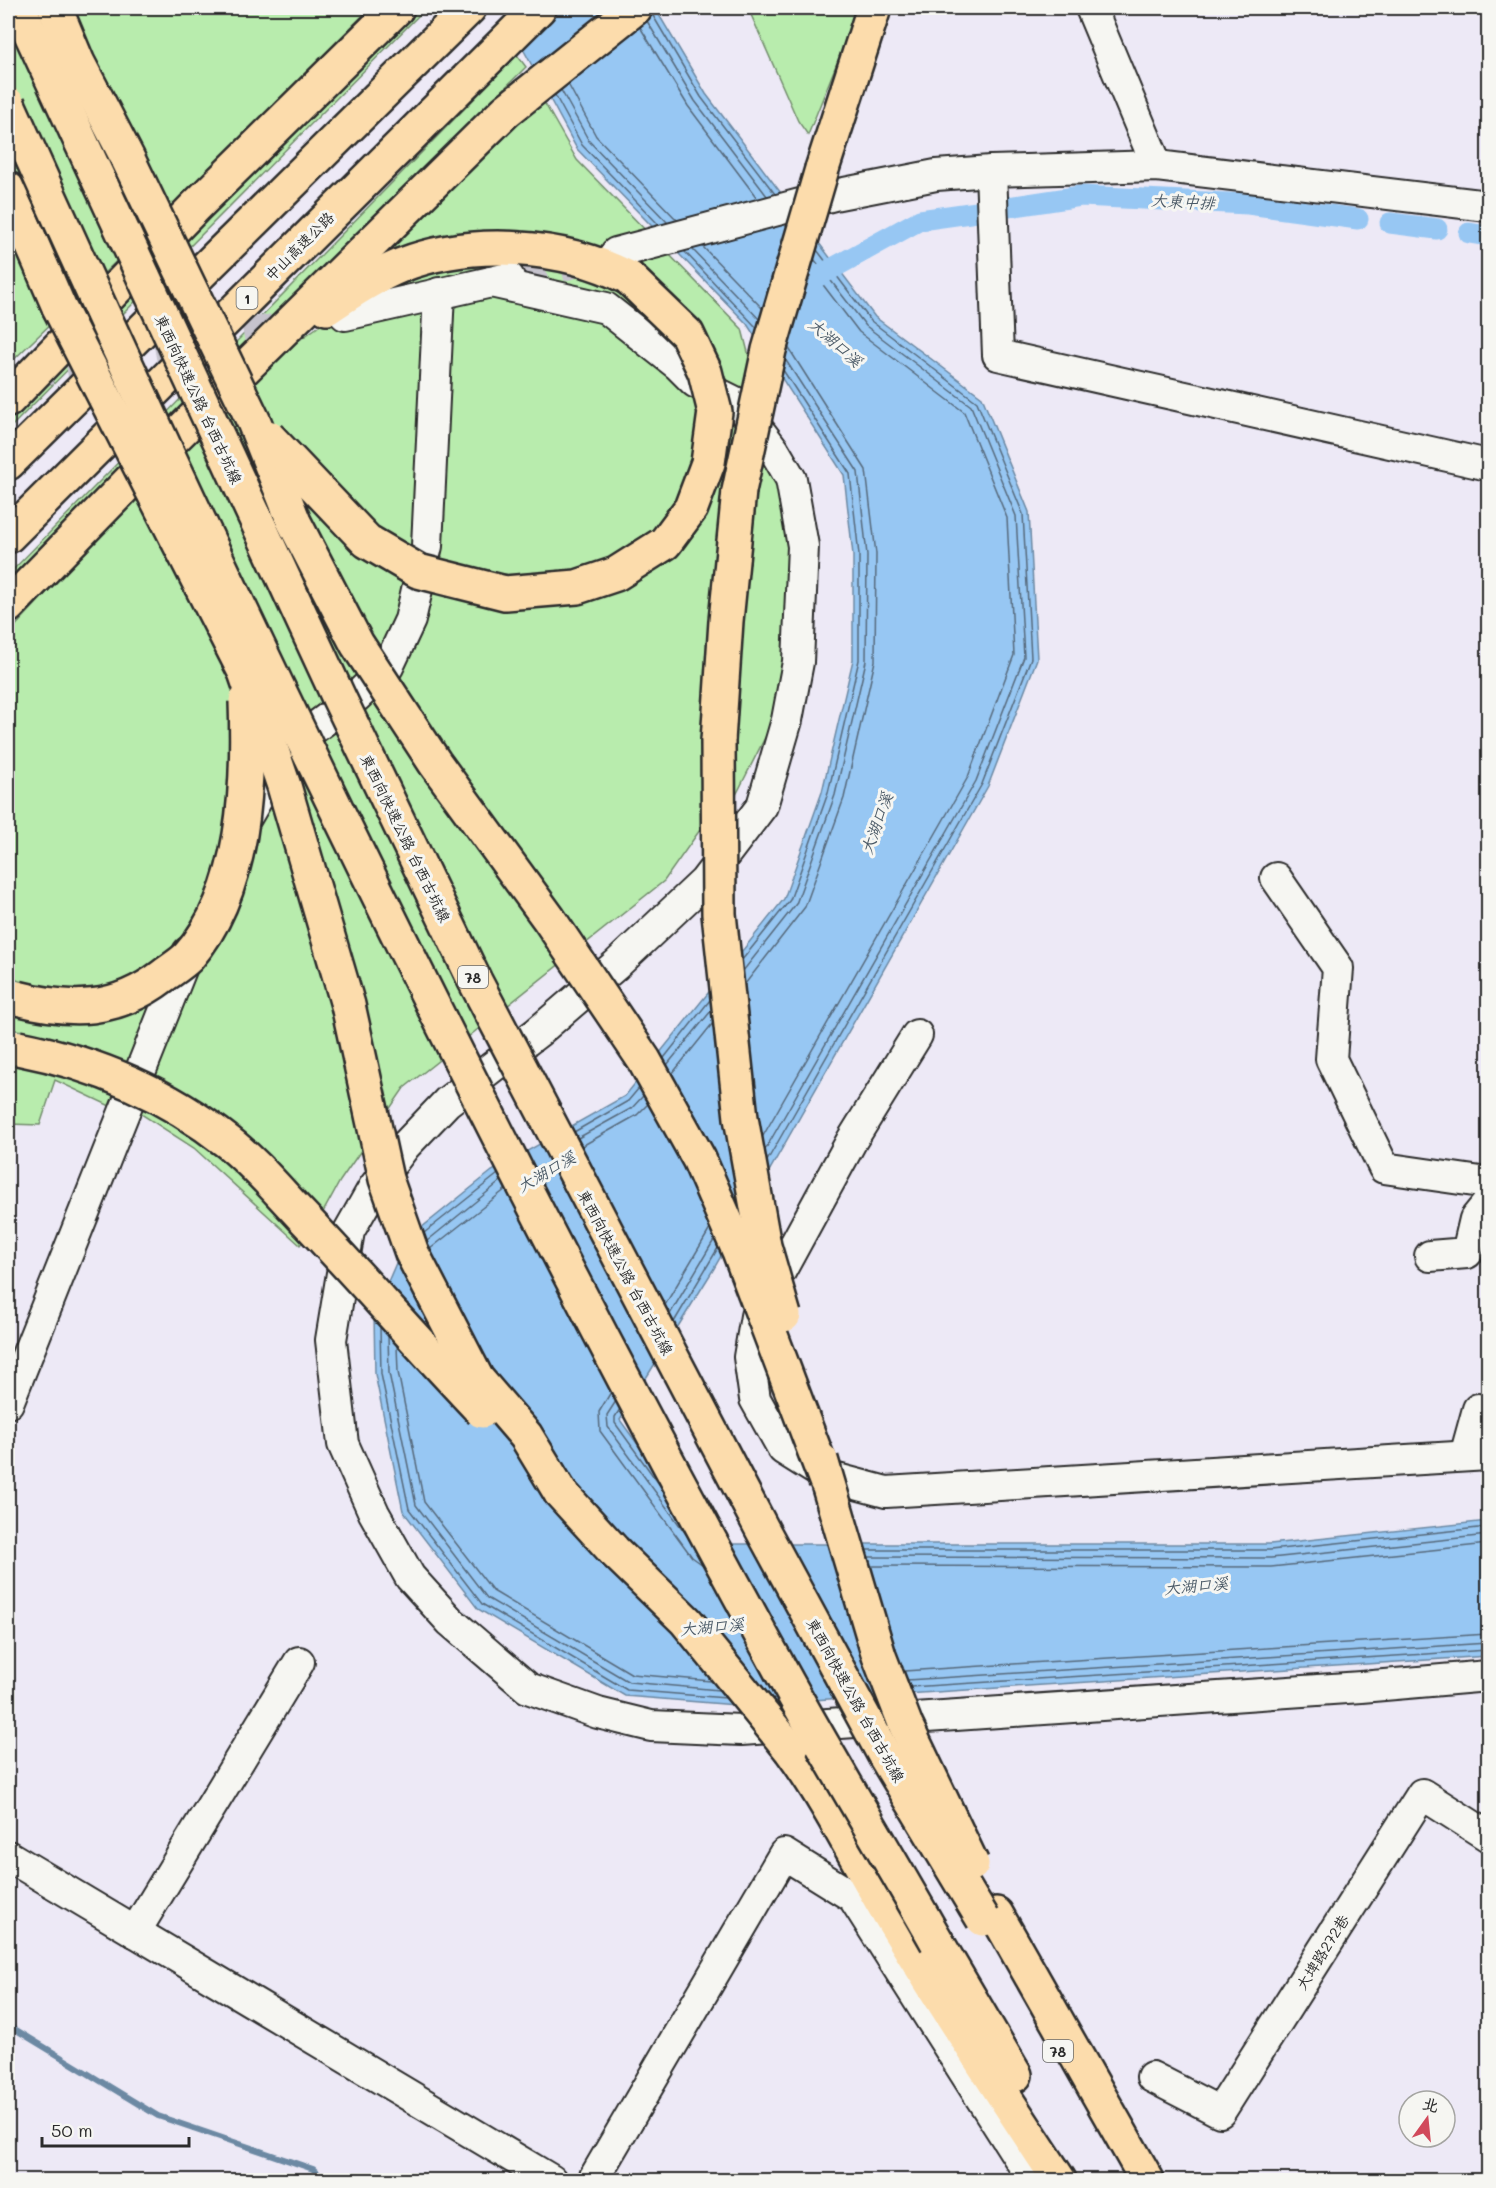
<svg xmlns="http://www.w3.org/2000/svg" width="1496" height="2188" font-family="Mali,'LXGW WenKai TC',sans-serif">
<rect width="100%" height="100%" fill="#ede9f6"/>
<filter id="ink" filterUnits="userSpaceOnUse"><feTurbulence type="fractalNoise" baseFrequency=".0167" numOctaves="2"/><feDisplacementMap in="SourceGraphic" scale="12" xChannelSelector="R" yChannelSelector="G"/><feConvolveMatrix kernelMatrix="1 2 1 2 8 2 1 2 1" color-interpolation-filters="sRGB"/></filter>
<g filter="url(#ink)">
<g fill="#b8ecad" stroke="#728c6c" stroke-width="1.5">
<path d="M8,8H370L175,205L8,365Z"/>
<path d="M407,8H426L8,430V413Z"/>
<path d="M748,8H859L808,135L798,121Z"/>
<path d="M517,55L526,67L115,474L8,589V575Z"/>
<path d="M540,95L577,160L742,329L779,474L799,539L783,702L732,803L702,827L664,881L404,1088L340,1181L316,1225L300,1245L194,1148L138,1112L199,965L167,951L131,1064L110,1106L55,1080L40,1125L8,1124V1054L16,1055L23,1031L8,1029V1008L22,982L8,977V634L129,504L266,369L294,344L372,288L442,265L512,257L588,274L644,308L628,260L589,243L507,234L398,256L384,251Z"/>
</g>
<path fill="#97c7f3" stroke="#6c89a3" stroke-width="1.5" d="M501,8H655L706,94L875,317L982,397L1029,512L1037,659L988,786L713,1270L620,1420L710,1544H1270L1488,1521V1656L736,1705L625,1696L478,1609L403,1511L375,1374L374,1314L406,1240L492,1171L625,1096L784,899L822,792L853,660V555L844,475L747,324L577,149Z"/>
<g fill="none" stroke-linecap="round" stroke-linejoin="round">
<g stroke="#56697b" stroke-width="1.5">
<path d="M652,14L701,97L775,194"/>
<path d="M647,21L695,101L767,196"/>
<path d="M640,27L688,106L757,198"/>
<path d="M568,84L596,136L677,220"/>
<path d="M561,90L589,141L667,222"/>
<path d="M555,95L582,145L659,225"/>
<path d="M703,247L762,308"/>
<path d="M693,250L759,319"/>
<path d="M685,252L757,328"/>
<path d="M742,960L790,900L828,793L859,660V555L850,474L783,370"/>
<path d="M743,971L796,904L835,795L866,661L867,555L858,472L785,359"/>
<path d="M745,984L805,907L844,798L875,661L876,554L866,470L788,347"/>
<path d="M664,1058L710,1000"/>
<path d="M667,1065L711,1011"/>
<path d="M672,1074L713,1023"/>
<path d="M574,1132L628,1101L639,1088"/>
<path d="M763,1136L968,777L1014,655L1007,518L964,412L859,332L811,269"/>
<path d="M578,1138L632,1108L643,1096"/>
<path d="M582,1146L637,1115L648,1104"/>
<path d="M765,1150L976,781L1024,657L1016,516L971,406L866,326L814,259"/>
<path d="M767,1161L982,784L1031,658L1023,514L977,402L871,321L817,250"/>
<path d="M424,1233L498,1174"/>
<path d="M427,1241L501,1181"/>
<path d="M430,1249L506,1189"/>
<path d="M665,1305L710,1229"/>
<path d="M670,1314L714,1240"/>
<path d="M674,1322L718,1248"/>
<path d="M380,1327L381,1374L409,1509L482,1604L627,1690L726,1698"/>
<path d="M388,1335L389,1373L416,1505L487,1598L629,1682L719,1690"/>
<path d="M397,1346L398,1372L424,1502L493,1591L632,1674L711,1681"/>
<path d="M611,1392L599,1412L600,1431L692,1557L703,1565"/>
<path d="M616,1401L607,1415L608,1427L686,1534"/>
<path d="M620,1409L615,1417V1423L659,1484"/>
<path d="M866,1550H1270L1488,1527"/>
<path d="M869,1557L1271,1558L1488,1535"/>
<path d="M871,1566L1271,1567L1488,1544"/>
<path d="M904,1671L1488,1634"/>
<path d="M907,1680L1488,1643"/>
<path d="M910,1687L1488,1650"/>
</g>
<path stroke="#6c89a3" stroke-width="6" d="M8,2025L158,2116L313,2169L325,2180"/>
<g stroke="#97c7f3" stroke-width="21">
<path d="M1008,207L1081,196L1248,204L1358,219"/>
<path d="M1390,223L1437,229"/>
<path d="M1469,233L1488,236"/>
<path d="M813,279L920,220L977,212"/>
</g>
<g stroke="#c6c3cd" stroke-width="30" stroke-dasharray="30 15" stroke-linecap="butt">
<path d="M517,277L587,260"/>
<path d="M22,375L300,324"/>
</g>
<g stroke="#2b2b2b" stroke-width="34">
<g id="minor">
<path d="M1091,8L1157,166"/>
<path d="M991,171L998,355L1488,465"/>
<path d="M616,253L834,195L936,175L991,171L1157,166L1488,206"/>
<path d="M491,282L606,308L678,365L695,382L739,404L774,450L791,479L803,546L798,662L787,720L762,806L704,882L616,965L538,1032L447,1102L405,1146L374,1187L349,1231L331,1340L343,1444L374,1513L410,1577L450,1621L528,1688L598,1713L651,1726L741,1730L1361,1687L1488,1676"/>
<path d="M345,315L509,278"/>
<path d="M242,825L286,749L356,697L388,667L410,620L427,546L439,293"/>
<path d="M1276,878L1338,968L1331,1059L1384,1168L1488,1183"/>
<path d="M917,1035L852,1140L756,1316L749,1357L755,1399L783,1449L826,1476L886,1492L1488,1455"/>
<path d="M1430,1256L1467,1253L1475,1219L1488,1203"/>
<path d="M8,1403L188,952"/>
<path d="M1465,1456L1478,1409"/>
<path d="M8,1856L551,2180"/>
<path d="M135,1932L299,1662"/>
<path d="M1152,2077L1220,2112L1422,1794L1488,1836"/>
<path d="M593,2180L784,1854L853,1897L1033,2180"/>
</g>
</g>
<g stroke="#2b2b2b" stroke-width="38">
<g id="highway">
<path d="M822,169L874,8"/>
<path d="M8,189L59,307"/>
<path d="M327,308C351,292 375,276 402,265C472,238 563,244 629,278"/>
<path d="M8,400L195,207L397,8"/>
<path d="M8,463L469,8"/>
<path d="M8,536L539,8"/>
<path d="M8,606L130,481L506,111L635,8"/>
<path d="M718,741L726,621L739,491"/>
<path d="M560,1492L614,1551"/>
<path d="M791,1750C828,1801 855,1857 887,1911C942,2002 1000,2091 1059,2180"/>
<path d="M996,1914L1147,2180"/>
<path d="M937,1942L1015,2075"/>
</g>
</g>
<use href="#minor" stroke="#f6f6f2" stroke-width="30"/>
<use href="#highway" stroke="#fcdcac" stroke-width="33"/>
<g stroke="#2b2b2b" stroke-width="38" stroke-linecap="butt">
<g id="highway-bridge">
<path d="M19,8L339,698L475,981L763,1531L885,1756L983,1919"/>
<path d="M55,8L78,63L127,157L254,422L294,522L357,644L435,763L549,919L644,1060L699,1159L739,1251L826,1481"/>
<path d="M8,104C246,636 501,1162 782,1673C832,1764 886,1852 937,1942"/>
<path d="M59,307L245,672L284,786L348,1005L386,1179L412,1253L477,1379L526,1436L560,1492"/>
<path d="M268,437L367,541L418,571L505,593L577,587L616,574L665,543L691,508L708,463L715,412L705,372L687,334L629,278"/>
<path d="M739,491L769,350L822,169"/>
<path d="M718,741L719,914L741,1118L764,1246L784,1315"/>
<path d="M17,998C71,1012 116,1012 163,976C171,970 181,964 188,957C246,891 249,784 246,701"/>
<path d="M18,1048C95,1063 166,1093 228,1142C255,1163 279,1192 302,1216C363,1280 421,1347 482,1411"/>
<path d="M821,1460L879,1656L906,1726L972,1864"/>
<path d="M614,1551L686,1621L791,1750"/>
</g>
</g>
<use href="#highway-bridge" stroke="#fcdcac" stroke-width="33"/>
</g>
</g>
<g text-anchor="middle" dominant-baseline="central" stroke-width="6" stroke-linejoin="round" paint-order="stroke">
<g fill="#f6f6f2" stroke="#686867" stroke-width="1.5">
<rect x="236.5" y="287" width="21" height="22" rx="4.5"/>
<rect x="458" y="966" width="30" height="22" rx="4.5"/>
<rect x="1043" y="2040" width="30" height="22" rx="4.5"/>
</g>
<g font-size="14" font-weight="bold" fill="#2b2b2b">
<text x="247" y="298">1</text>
<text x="473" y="977">78</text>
<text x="1058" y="2051">78</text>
</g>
<g font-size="15" fill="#2b2b2b" stroke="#f6f6f2">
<text transform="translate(299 246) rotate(-45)">中山高速公路</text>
<text transform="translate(199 399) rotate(65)">東西向快速公路 台西古坑線</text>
<text transform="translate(406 838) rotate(64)">東西向快速公路 台西古坑線</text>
<text transform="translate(626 1272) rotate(62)">東西向快速公路 台西古坑線</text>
<text transform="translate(856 1700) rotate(61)">東西向快速公路 台西古坑線</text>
<text transform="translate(1322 1952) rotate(-58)">大埤路272巷</text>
</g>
<g font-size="16" font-style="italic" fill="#4b5a67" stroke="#f6f6f2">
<text transform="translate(1183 201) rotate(3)">大東中排</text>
<text transform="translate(836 342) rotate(41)">大湖口溪</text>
<text transform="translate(876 823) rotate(-70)">大湖口溪</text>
<text transform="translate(546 1171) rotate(-30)">大湖口溪</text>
<text transform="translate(1196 1585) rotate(-5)">大湖口溪</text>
<text transform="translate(712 1626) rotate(-5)">大湖口溪</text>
</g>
</g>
<rect width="1496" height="2188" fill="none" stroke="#f6f6f2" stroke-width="30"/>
<rect x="15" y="15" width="1466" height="2158" fill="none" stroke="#2b2b2b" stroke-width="2" filter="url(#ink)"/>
<g transform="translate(1427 2119) rotate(15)"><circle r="28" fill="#f6f6f2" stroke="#a5a5a2" stroke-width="1.5"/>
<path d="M0-4.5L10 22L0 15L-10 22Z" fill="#d1495b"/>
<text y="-9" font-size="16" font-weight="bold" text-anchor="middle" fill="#2b2b2b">北</text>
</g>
<path d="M42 2137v9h147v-9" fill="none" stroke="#2b2b2b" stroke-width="3"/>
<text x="51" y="2137" font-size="18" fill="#2b2b2b" stroke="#f6f6f2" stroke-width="4.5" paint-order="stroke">50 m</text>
</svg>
